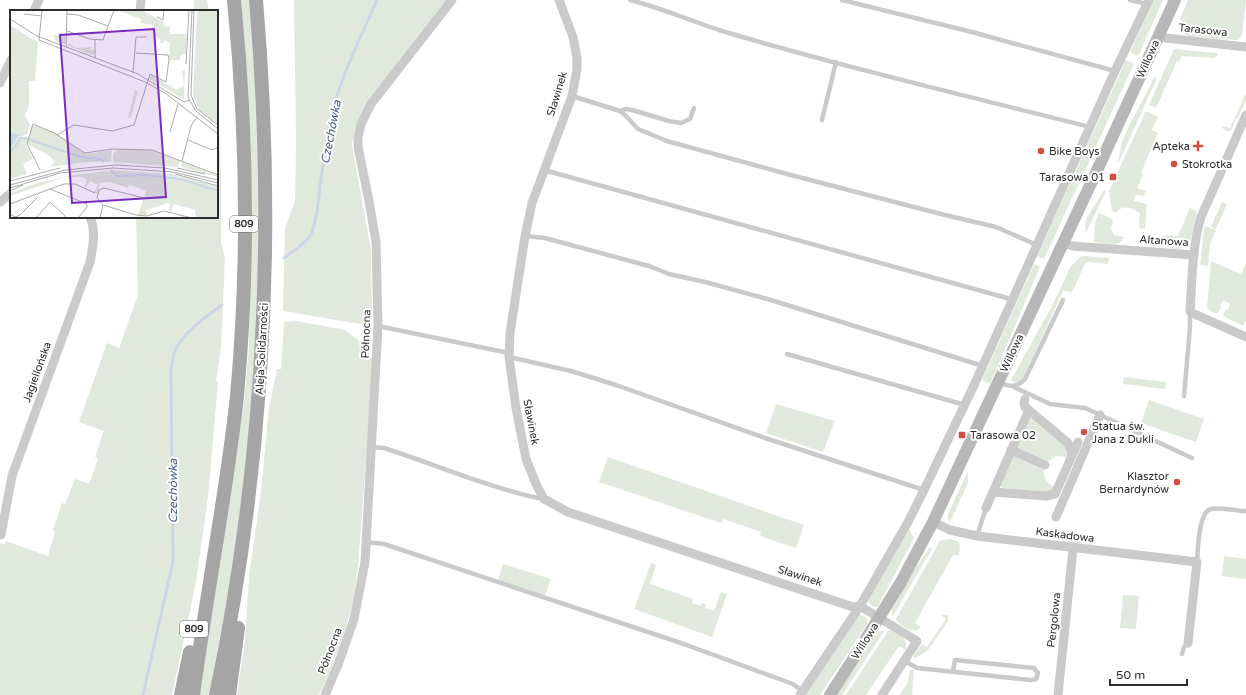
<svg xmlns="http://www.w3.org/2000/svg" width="1246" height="695" font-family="'Varela Round',sans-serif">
<rect width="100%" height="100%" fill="#fff"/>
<g fill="#e1e9dc">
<path d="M194,0H207L209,11H194Z"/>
<path d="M241,0H251L261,154L260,287L244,489L232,572L209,695H198L244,403L249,346L250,289L249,119Z"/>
<path d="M294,0H451L365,107L354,131L352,145L371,250L372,311L369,321L360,324L283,311L285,228L295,201L296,140Z"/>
<path d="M1154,0H1163L1138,56L1130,52Z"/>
<path d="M1188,0H1241L1240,5L1241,0H1246L1242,35L1238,40H1234L1191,36L1183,34L1186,30L1180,19Z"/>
<path d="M1174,49L1217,53L1218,55L1214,58L1182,56L1179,62L1177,61L1156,108L1149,105Z"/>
<path d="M1126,60L1134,64L1044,259L1037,256Z"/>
<path d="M1154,77L1157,78L1119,162H1117C1121,154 1120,145 1124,137C1133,116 1145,98 1154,77Z"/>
<path d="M217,90L221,172V242L225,259L221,348L216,381L218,382L208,497L196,582L172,695H0V543L5,544L6,541L48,556L55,532L53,530L62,503L65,504L75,479L89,484L98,459L95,457L104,431L79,422L107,343L119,348L138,295L136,219L120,217H217Z"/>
<path d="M1246,93V100L1238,118H1236L1231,131H1227L1222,128L1223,126L1230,128Z"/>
<path d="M1146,111L1158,117L1152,130L1158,133L1141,173L1143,175L1137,188L1146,191L1144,196L1136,195L1134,201L1147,204L1145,229L1139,228L1140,213C1132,209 1123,203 1116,213L1112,211L1109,191Z"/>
<path d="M1104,190L1106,191L1086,233L1085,224L1086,219Z"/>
<path d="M1222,202L1227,204L1216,229L1211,227Z"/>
<path d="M1190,208L1197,211C1194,225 1194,245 1178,249C1171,250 1168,247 1163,243L1162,237L1164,235L1178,236Z"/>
<path d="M1099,213L1112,219L1113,221L1111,229L1114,235L1124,237C1120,249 1103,243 1094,242L1095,222Z"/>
<path d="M1205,226L1216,230L1210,244L1208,266L1200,265L1204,229Z"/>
<path d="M1085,256L1109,258L1108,264L1086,262L1072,292L1063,291L1024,376L1021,381L1015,383L1011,380L1053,304L1071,266L1080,257Z"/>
<path d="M1211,261L1241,274L1246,263V320L1243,326L1223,316L1226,309L1228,310L1230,304L1223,300L1220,306L1221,307L1217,314L1209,310L1207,307Z"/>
<path d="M1034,264L1040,267L990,384L982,380Z"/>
<path d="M297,321L345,330L363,344L372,359V382L358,566L353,602L343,637L330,672L319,695H237L245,641L249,576L261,492L269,407L277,369H281L284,322Z"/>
<path d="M1124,377L1166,382L1165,389L1123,384Z"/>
<path d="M1149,400L1204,419L1196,442L1141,423Z"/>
<path d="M776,404L835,421L823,452L766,433Z"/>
<path d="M1031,418L1066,446L1067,457L1056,456L1047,462L1016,448L1029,419Z"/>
<path d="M1013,455L1044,469C1043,477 1047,483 1054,487L1050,492L1002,488L1000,485Z"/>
<path d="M608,457L804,525L796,548L760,536L761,532L723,519L721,523L599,482Z"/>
<path d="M968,471V483L950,522L948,519V514Z"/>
<path d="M909,529L914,538L878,606L875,607L871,606L868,600Z"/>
<path d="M1064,534L1092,538V545H1089V538H1082L1081,544L1062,542Z"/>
<path d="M951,539L959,542L960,549L959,555H953L915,623L921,627C913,635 905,627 897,622L896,619L940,541L942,540Z"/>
<path d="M930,547L932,549L929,554L892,617V609L913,572Z"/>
<path d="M1224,556L1246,559V579L1222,576Z"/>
<path d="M651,563L656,565L650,584L693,599L692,603L701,606L702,603L706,604L705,608L714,611L721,592L727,594L712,637L634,609Z"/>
<path d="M503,564L551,579L544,598L498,580Z"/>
<path d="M1123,595L1139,596L1136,629L1120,628Z"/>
<path d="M860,615L867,618V624L820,695H805L857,616Z"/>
<path d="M941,615H948V621L928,650L914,659V655L922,644L927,647L946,619Z"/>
<path d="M885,630L842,695H837L877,634L881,631Z"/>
<path d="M890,630C899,635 909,638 906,650L899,646L866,695H846L888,631Z"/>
<path d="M910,670H914L912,695H899L907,684Z"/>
</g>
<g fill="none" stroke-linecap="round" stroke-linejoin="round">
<g stroke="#cad7e7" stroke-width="3">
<path d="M284,258C293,251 306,244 311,234C318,219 318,201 320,186C324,158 327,129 335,102C345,67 363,33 377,0"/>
<path d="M143,695L173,561L171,372C172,365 172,357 175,351C182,333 207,316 222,305"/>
</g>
<g stroke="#cacaca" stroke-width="4.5">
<path d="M630,0C662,8 691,21 722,31C844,67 967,96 1090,127"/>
<path d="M842,0L972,32L1115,71"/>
<path d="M1130,0L1147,4"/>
<path d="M572,96L620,111L626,116L638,129L667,141L787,174L941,214L996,227L1037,245"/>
<path d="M620,111L626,109L632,110L669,121L681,123L690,119L694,108"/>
<path d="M822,120L836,62"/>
<path d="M544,170L1007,298L1012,301"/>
<path d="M525,236L545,238L649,266L669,274L705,282L771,300L983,366"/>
<path d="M378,326L509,353"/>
<path d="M787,354L965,405"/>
<path d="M509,357L571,371L616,385L765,438L924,490"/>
<path d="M998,382C1009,387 1017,388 1025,379L1063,300"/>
<path d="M1014,387L1050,404L1085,408L1192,458"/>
<path d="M1184,396L1190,327V312"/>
<path d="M371,447L384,448C437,465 489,488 543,499"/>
<path d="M977,536L986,508"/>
<path d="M367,542L384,544L681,643L793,684L802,691"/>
<path d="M1197,562C1198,550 1198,512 1211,509C1220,507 1236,511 1246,511"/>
<path d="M1182,654L1184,647L1188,643"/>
<path d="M905,661L917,668L1031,680L1036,679L1038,673L1034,668L955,660L953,671"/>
</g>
<g stroke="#cacaca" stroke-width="9">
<path d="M559,0L573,37L577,58V69L572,96L532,203L525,236L510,333L509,357L516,408L526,459L536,484L544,499L568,512L853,607L860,606L917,641L882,695"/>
<path d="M34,11L39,0"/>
<path d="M140,11L141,0"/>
<path d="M1158,35L1166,38L1246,47"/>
<path d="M0,83L11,60"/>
<path d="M1246,115L1201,217C1192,247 1192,280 1190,312L1246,337"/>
<path d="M0,202L11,193"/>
<path d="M1063,243L1073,246L1086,247L1194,255"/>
<path d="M1025,399L1024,403L1025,407L1068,443L1071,450L1072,456"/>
<path d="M1011,450L1045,465"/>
<path d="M993,492L1046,496L1055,494L1078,442"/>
<path d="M986,508L1029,410"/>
<path d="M1056,517L1100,415"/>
<path d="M933,522L950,530L977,536L1197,562L1188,643"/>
<path d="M1,535L12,476L90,262C93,247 96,231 90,217"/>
<path d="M325,695L338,665L354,619L365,562L378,326L376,242L369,201L358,147V137L361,124L371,104L452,0"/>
<path d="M800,695L860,606L908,522L924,490L975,383L1115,71L1149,0"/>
<path d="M1058,695L1073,549"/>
</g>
<path stroke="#b7b7b7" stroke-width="12" d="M830,695L857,653L901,582L933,522L1100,164L1175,0"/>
<g stroke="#a5a5a5" stroke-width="14">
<path d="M181,695L190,652"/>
<path d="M193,695C199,651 206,607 213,563C222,508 231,452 237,396C249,265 247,131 234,0"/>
<path d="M216,695C264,466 276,233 256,0"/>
<path d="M229,695L238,628"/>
</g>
</g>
<g fill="#d24e41" stroke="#fff" stroke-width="1.5">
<path d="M1196 140h4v4h4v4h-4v4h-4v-4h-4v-4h4z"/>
<circle cx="1041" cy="151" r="4"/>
<circle cx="1174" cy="164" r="4"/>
<rect x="1109" y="173" width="8" height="8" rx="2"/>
<circle cx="1084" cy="432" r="4"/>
<rect x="958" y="431" width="8" height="8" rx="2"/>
<circle cx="1177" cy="482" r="4"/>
</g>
<g text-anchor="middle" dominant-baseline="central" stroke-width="4" stroke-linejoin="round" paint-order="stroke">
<g fill="#fff" stroke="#6c6c6c" stroke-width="1">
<rect x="230" y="216" width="28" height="16" rx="3"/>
<rect x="180" y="621" width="28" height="16" rx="3"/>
</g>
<g font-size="10" font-weight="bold" fill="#2d2d2d">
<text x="244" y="224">809</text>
<text x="194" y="629">809</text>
</g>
<g font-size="11" fill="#2d2d2d" stroke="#fff">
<text transform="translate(1203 30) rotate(6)">Tarasowa</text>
<text transform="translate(1148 59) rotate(-66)">Willowa</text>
<text transform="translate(557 94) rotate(-73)">Sławinek</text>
<text transform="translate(1164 241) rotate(4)">Altanowa</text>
<text transform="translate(366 334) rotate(-88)">Północna</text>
<text transform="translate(262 349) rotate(-87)">Aleja Solidarności</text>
<text transform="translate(1012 353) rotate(-65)">Willowa</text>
<text transform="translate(37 372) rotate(-70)">Jagiellońska</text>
<text transform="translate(531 422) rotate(79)">Sławinek</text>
<text transform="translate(1065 535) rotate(7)">Kaskadowa</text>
<text transform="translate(800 576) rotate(18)">Sławinek</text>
<text transform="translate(1054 620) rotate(-84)">Pergolowa</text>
<text transform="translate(865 641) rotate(-58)">Willowa</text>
<text transform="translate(330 651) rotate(-69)">Północna</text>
</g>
<g font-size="11" fill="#2d2d2d" stroke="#fff" text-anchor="start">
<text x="1190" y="146" text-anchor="end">Apteka</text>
<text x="1049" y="151">Bike Boys</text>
<text x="1182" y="164">Stokrotka</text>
<text x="1105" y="177" text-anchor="end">Tarasowa 01</text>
<text x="1092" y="426">Statua św.<tspan x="1092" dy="13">Jana z Dukli</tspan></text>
<text x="970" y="435">Tarasowa 02</text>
<text x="1169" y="476" text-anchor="end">Klasztor<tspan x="1169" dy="13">Bernardynów</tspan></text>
</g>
<g font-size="12" font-style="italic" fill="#446287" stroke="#fff">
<text transform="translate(331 132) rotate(-79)">Czechówka</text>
<text transform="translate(173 491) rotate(-90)">Czechówka</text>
</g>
</g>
<g transform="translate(10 10)">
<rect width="208" height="208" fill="#fff"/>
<path d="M107,0H132L153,12L155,9L153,16L160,17V24H177L176,44H171L170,50H159L160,34L156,30L151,34L149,28L144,26V15L130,13L131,9ZM187,0H208V114L189,100L183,85ZM1,16L28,32L25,71H19V96L15,105L13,101L20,115L17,124L11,127L19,128L21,116L26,115L45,123L76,144L102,140L101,152H78L39,157L45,152L40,146L17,134V129L16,135L23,149L13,154L17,164L0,169ZM43,25L55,26V34H53L34,26L46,31ZM58,29V33L66,38L82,37L79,40H84V44L81,45L62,37L58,35ZM172,60L175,61L174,89L139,69L141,65L167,80L174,75ZM125,80L128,81L121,108L118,107ZM107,140H140L170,151L167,157L103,152V144ZM172,152L208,166V167L172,157ZM103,160L162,164L208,177V208H186L185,200L164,194L161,202L158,201L161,194L158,193L136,200L137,205H128L136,181L123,176L119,175L118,178L100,172L90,173L87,184L84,182L88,175L80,171L76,178L74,177L77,170L73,167H55L0,186V183L27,173L63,165Z" fill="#e1e9dc"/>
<path d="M2,123L9,125L0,138V125Z" fill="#cad7e7"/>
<path fill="none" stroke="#cad7e7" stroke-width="2" d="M0,143L11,128H15L71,147L91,149L94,152M101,160L107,166L136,165L170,169L208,181"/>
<path fill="none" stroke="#ababab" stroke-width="1" d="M32,0L29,30L135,72L155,83L208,124M182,0L178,88L186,101L208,119M184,0L181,85L187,99L208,115M14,4L32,6M57,4L68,5L98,16M147,7L153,10L154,0M0,9L27,26L128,64L174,92L180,90M57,21L80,29L93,30L104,0M56,37L57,0M85,48V30M176,54L179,0M123,63L126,27H137M160,122L168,94M47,125L64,115L102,121L124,115L140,64L156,72L159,49L158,45L126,43M178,130L202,140L208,137M172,151L181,116L187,107M167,158L195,164M30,160L17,134L23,114L44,123L75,143L102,139L142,140L208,165M165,164L208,176M0,171L50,158M0,175L55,160L106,155L155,158L208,170M0,178L50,163L103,158L163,162L208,173M40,179L54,174H65L85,183M0,181L13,175M134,188L94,178L89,180L87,188L93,195L126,205L137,206L154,201L182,208M0,194L40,179L77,194V197L68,208M0,204L5,207L10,205L28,187M26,208L40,192L57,208M90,208L93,195"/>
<path fill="#7b2cbf" fill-opacity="0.15" stroke="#7b2cbf" stroke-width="2" d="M144,19L156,187L62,193L50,25Z"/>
<rect width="208" height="208" fill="none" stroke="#2d2d2d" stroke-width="2"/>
</g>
<path d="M1110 679v6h77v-6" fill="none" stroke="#2d2d2d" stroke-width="2"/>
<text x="1116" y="679" font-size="12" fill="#2d2d2d" stroke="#ffffff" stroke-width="3" paint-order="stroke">50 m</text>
</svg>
